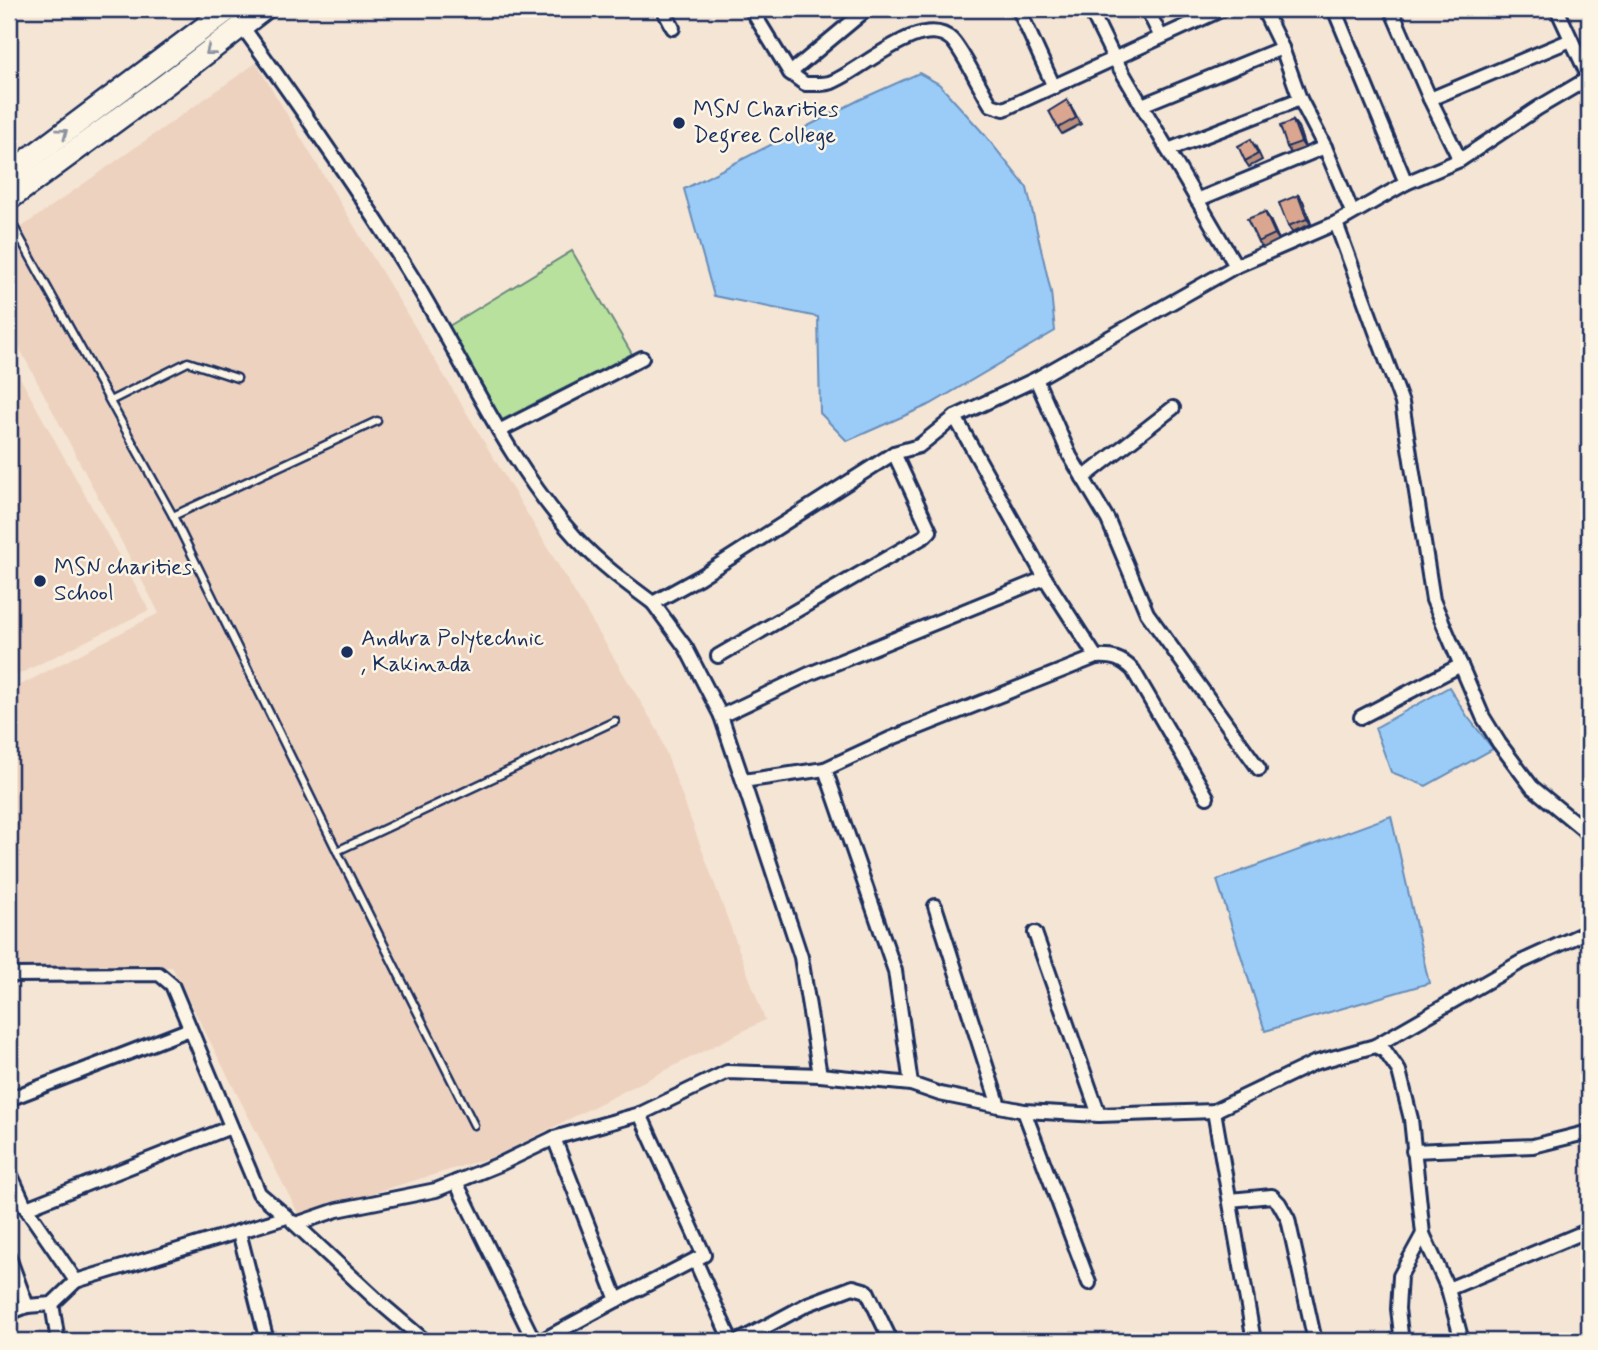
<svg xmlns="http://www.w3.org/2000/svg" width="1598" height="1350" font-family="Mynerve,sans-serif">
<rect width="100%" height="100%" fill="#f5e5d4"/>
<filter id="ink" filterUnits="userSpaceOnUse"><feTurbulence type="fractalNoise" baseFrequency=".0143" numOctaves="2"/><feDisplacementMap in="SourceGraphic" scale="14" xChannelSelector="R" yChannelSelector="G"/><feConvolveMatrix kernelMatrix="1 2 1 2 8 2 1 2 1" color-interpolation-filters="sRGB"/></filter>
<g filter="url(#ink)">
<g fill="#edd2bf">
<path d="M256,63L658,731L765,1020L496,1156L299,1215L172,967H9V691L159,613L9,328V236Z"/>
<path d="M9,358L149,610L9,679Z"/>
</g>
<path fill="#b8e19e" stroke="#6a887e" stroke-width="2" d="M572,251L632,354L502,420L449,326Z"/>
<g fill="#9accf7" stroke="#678dba" stroke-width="2">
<path d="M919,73L939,84L984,134L1027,188L1051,292L1055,331L931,404L847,441L820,413L818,317L714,296L684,189L859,100Z"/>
<path d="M1449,687L1467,716L1493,749L1426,786L1391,772L1375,728Z"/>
<path d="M1391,816L1429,983L1265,1031L1217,880Z"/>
</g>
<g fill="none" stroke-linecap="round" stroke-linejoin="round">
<g stroke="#1b2f5e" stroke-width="11">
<g id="service">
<path d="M9,218L173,516L337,851L474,1125"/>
<path d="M110,401L188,362L237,378"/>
<path d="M173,516L377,421"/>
<path d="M337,851L615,721"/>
</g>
</g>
<g stroke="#1b2f5e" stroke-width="18">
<g id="minor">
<path d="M663,9L673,28"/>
<path d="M751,9L790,73L805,84C813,84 824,85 832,82C861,71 923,11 952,40C964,53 980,88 991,105L1004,109L1223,9"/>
<path d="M1090,9L1114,58L1236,266L1336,223L1406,183L1460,160L1430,99L1391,9"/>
<path d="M1147,9L1161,37"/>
<path d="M1263,9L1282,48L1300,99L1325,147L1352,212"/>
<path d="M1334,9L1406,183"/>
<path d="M1557,9L1589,78"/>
<path d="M1019,10L1054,87"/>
<path d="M242,26C301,108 359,191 412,277C466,365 506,461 576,538C599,563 626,583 653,603"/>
<path d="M790,73L867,9"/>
<path d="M1430,99L1571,40"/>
<path d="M1142,105L1282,48"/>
<path d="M1168,150L1300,99"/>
<path d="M1460,160L1538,108L1589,78"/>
<path d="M1197,200L1325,147"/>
<path d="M1336,223L1402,403L1433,600L1483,717L1499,743L1532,787L1589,834"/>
<path d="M1036,379L1236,266"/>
<path d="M955,417L1045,578"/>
<path d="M499,431L642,358"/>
<path d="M1083,478L1173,408"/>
<path d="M718,656L925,536L930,531L894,453"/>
<path d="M1096,657C1112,656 1121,658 1133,670L1207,797"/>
<path d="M721,716L686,648L653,603L700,577L894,453L919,446L955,417L1036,379L1070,456L1108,520L1147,613L1259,769"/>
<path d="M1361,717L1461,665"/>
<path d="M743,781L721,716L809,674L1045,578L1096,657L892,738L825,769"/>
<path d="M935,906L999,1106"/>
<path d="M1035,933L1099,1115"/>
<path d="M9,975L159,974L172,985L259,1193L287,1217L76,1281L52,1304L27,1306"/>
<path d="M1375,1046L1521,962L1589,931"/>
<path d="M820,1075L801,957L743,781L825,769L895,971L911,1084"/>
<path d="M9,1099L190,1029"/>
<path d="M1024,1111L1089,1283"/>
<path d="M1214,1111L1254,1341"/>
<path d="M640,1114L727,1072L820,1075L911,1084L940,1094L1024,1111L1099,1115L1214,1111L1314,1063L1375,1046L1385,1051L1399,1071L1411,1119L1423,1234L1448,1289L1462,1341"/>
<path d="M554,1138L640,1114L704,1255L617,1300"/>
<path d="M1413,1151L1533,1146L1589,1132"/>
<path d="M9,1171L26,1208L76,1281"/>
<path d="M456,1182L534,1341"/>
<path d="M1230,1200L1272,1196L1279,1203L1288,1219L1315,1341"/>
<path d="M26,1208L231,1127"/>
<path d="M293,1222L378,1301L425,1341"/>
<path d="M296,1224L337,1210L436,1190L500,1164L554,1138L617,1300L541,1341"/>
<path d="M239,1232L267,1341"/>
<path d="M9,1257L27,1306L9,1313"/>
<path d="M695,1260L731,1341"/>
<path d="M1448,1289L1589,1230"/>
<path d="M52,1304L58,1341"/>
<path d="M739,1341L808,1304L853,1287L867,1291L891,1341"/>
<path d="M1394,1341L1401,1334L1398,1309L1400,1276L1423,1234"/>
</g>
</g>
<g stroke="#1b2f5e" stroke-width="26">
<g id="trunk">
<path d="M9,174L229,9"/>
<path d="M9,199L166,84L264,9"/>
</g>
</g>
<use href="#service" stroke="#fcf5e5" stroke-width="6"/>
<use href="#minor" stroke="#fcf5e5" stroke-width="12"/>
<use href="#trunk" stroke="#fcf5e5" stroke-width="21"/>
</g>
<g fill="#bb8f7b" stroke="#1b2f5e" stroke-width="2">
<path d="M1071,106L1081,124L1062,134L1058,128Z"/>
<path d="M1293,121L1298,127L1305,148L1291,153L1287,147Z"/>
<path d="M1255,145L1262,160L1249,167L1245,161Z"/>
<path d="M1298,195L1303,201L1311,224L1292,232L1288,226Z"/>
<path d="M1265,212L1269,218L1279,240L1263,248L1258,242Z"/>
</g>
<g fill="#997464" stroke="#1b2f5e" stroke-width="2">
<path d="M1293,121L1298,127L1305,148L1301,142Z"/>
<path d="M1298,195L1303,201L1311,224L1307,219Z"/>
<path d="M1265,212L1269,218L1279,240L1275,234Z"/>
</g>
<g fill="#daa68f" stroke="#1b2f5e" stroke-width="2">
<path d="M1067,100L1076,118L1058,128L1049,111Z"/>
<path d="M1293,121L1301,142L1287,147L1280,126Z"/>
<path d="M1251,139L1258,154L1245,161L1238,146Z"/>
<path d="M1298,195L1307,219L1288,226L1279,203Z"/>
<path d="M1265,212L1275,234L1258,242L1247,219Z"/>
</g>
<defs><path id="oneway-chevron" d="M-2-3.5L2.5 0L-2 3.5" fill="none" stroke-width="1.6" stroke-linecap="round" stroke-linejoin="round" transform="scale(1.75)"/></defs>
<g stroke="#8c92a2">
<use href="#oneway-chevron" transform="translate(210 51) rotate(142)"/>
<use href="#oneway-chevron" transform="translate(63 133) rotate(-37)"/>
</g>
</g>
<g fill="#1b2f5e" stroke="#fcf5e5" stroke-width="2.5">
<circle cx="679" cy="123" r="7"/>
<circle cx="40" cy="581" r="7"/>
<circle cx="347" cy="652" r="7"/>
</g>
<g text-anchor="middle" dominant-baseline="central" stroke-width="5" stroke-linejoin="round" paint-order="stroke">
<g font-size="23" fill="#1b2f5e" stroke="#fcf5e5" text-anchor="start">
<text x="693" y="110">MSN Charities<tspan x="693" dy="26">Degree College</tspan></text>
<text x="54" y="568">MSN charities<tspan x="54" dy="26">School</tspan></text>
<text x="361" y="639">Andhra Polytechnic<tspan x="361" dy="26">, Kakinada</tspan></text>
</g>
</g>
<rect width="1598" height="1350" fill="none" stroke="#fcf5e5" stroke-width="35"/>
<rect x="18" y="18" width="1563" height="1315" fill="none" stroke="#1b2f5e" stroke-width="2.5" filter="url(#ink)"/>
</svg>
